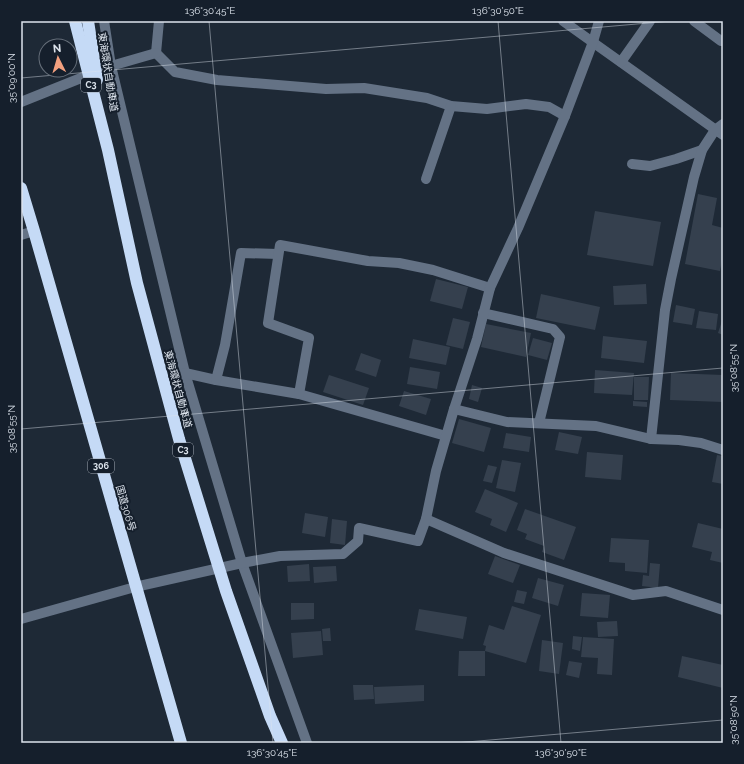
<svg xmlns="http://www.w3.org/2000/svg" width="744" height="764" font-family="Raleway,'Noto Sans JP',sans-serif">
<rect width="100%" height="100%" fill="#1e2936"/>
<g fill="#35404e">
<path d="M698,194L717,198L712,225L723,228V255L720,271L685,264Z"/>
<path d="M595,211L661,222L653,266L587,255Z"/>
<path d="M436,279L468,287L462,309L430,301Z"/>
<path d="M646,284L647,304L614,305L613,286Z"/>
<path d="M541,294L600,307L595,330L536,318Z"/>
<path d="M676,305L695,309L692,325L673,322Z"/>
<path d="M699,311L718,314L716,330L696,328Z"/>
<path d="M453,318L470,322L463,349L446,345Z"/>
<path d="M723,318V335L718,333Z"/>
<path d="M486,324L531,333L526,357L481,347Z"/>
<path d="M603,336L647,341L644,363L601,358Z"/>
<path d="M533,338L552,343L547,360L528,355Z"/>
<path d="M413,339L450,347L446,365L409,358Z"/>
<path d="M361,353L381,360L376,377L355,370Z"/>
<path d="M410,367L440,372L437,389L407,384Z"/>
<path d="M595,370L634,373L632,395L594,393Z"/>
<path d="M671,373L723,375V402L670,400Z"/>
<path d="M329,375L369,388L363,405L323,392Z"/>
<path d="M634,377H649L648,400H634Z"/>
<path d="M472,385L482,388L478,402L469,399Z"/>
<path d="M404,391L431,399L426,415L399,406Z"/>
<path d="M633,401L647,402V407L633,406Z"/>
<path d="M459,419L491,428L484,452L452,443Z"/>
<path d="M559,432L582,437L578,454L555,450Z"/>
<path d="M506,433L531,437L529,452L503,448Z"/>
<path d="M587,452L623,455L621,480L585,477Z"/>
<path d="M717,455L723,456V484L712,482Z"/>
<path d="M502,460L521,463L515,492L496,488Z"/>
<path d="M488,465L497,467L492,483L483,481Z"/>
<path d="M485,489L518,503L506,532L490,525L492,519L475,512Z"/>
<path d="M525,509L576,527L564,560L542,552L544,546L525,539L527,534L517,530Z"/>
<path d="M305,513L328,517L325,537L302,533Z"/>
<path d="M332,519L347,521L345,545L330,543Z"/>
<path d="M698,523L723,529V563L710,560L712,552L692,547Z"/>
<path d="M611,538L649,540L647,573L625,571V563L609,562Z"/>
<path d="M495,556L520,565L513,583L488,574Z"/>
<path d="M650,563L660,564L658,588L642,586L643,575L649,576Z"/>
<path d="M309,564L310,581L288,582L287,566Z"/>
<path d="M336,566L337,581L314,583L313,567Z"/>
<path d="M538,578L564,585L558,606L532,598Z"/>
<path d="M517,590L527,592L524,604L514,602Z"/>
<path d="M582,593L610,595L608,618L580,616Z"/>
<path d="M291,603H314V619L291,620Z"/>
<path d="M512,606L541,615L526,663L485,651L486,646L483,645L489,625L504,630Z"/>
<path d="M419,609L467,617L463,639L415,630Z"/>
<path d="M617,621L618,636L598,637L597,622Z"/>
<path d="M330,628L331,641H323L322,629Z"/>
<path d="M321,631L323,655L293,658L291,633Z"/>
<path d="M573,636L582,637L580,651L572,649Z"/>
<path d="M583,637L614,639L612,675L597,674L598,658L581,657Z"/>
<path d="M542,640L563,643L559,674L539,671Z"/>
<path d="M459,651H485V676H458Z"/>
<path d="M682,656L723,665V688L678,677Z"/>
<path d="M569,661L582,663L579,678L566,675Z"/>
<path d="M353,685H373L374,699L354,700Z"/>
<path d="M424,685V701L375,704L374,687Z"/>
</g>
<g fill="none" stroke-linecap="round" stroke-linejoin="round">
<g stroke="#647285" stroke-width="10">
<path d="M104,21L111,66L185,373L242,563L307,743"/>
<path d="M563,21L723,135"/>
<path d="M694,21L721,41"/>
<path d="M156,53L175,72L217,80L326,89L364,88L427,98L451,106L487,109L526,104L549,107L565,116"/>
<path d="M156,53L159,21"/>
<path d="M621,62L650,21"/>
<path d="M21,102L111,66L156,53"/>
<path d="M632,164L650,166L676,159L702,150"/>
<path d="M426,179L451,106"/>
<path d="M21,235L34,231"/>
<path d="M483,313L553,329L560,337L539,423"/>
<path d="M185,373L216,380L299,394L446,436"/>
<path d="M216,380L225,345L241,253L278,254"/>
<path d="M299,394L309,338L268,323L280,245L368,261L399,263L433,270L490,288"/>
<path d="M454,409L507,422L596,426L651,439L679,440L701,443L723,450"/>
<path d="M651,439L665,310L671,279L694,177L702,150L715,130L723,124"/>
<path d="M426,519L504,553L633,595L666,591L723,610"/>
<path d="M21,619L135,587L242,563L280,556L343,554L358,541L359,528L418,541L426,519L436,471L454,409L477,339L490,288L518,228L565,116L593,42L599,21"/>
</g>
<path stroke="#c5daf6" stroke-width="12" d="M21,188L34,231L181,743"/>
<g stroke="#c5daf6" stroke-width="12">
<path d="M75,21L108,150L137,283L179,439L226,591L270,716L282,743"/>
<path d="M88,21L97,80"/>
</g>
</g>
<path fill="none" stroke="#dde4ed" stroke-width="1" stroke-opacity="0.45" d="M209,21L273,743M498,21L561,743M21,78L671,21M21,429L723,368M455,743L723,720"/>
<g text-anchor="middle" dominant-baseline="central" stroke-width="4" stroke-linejoin="round" paint-order="stroke">
<g fill="#151f2c" stroke="#a1a9b3" stroke-width="1">
<rect x="81" y="78" width="20" height="14" rx="3"/>
<rect x="173" y="443" width="20" height="14" rx="3"/>
<rect x="88" y="459" width="26" height="14" rx="3"/>
</g>
<g font-size="9" font-weight="bold" fill="#dde4ed">
<text x="91" y="85">C3</text>
<text x="183" y="450">C3</text>
<text x="101" y="466">306</text>
</g>
<g font-size="10" fill="#dde4ed" stroke="#151f2c">
<text transform="translate(108 72) rotate(81)">東海環状自動車道</text>
<text transform="translate(178 389) rotate(75)">東海環状自動車道</text>
<text transform="translate(126 508) rotate(74)">国道306号</text>
</g>
</g>
<rect width="744" height="764" fill="none" stroke="#151f2c" stroke-width="44"/>
<g transform="translate(58 58) rotate(355)"><circle r="19" fill="#151f2c" stroke="#656e79"/>
<path d="M0-3L7 15L0 10L-7 15Z" fill="#f2a07f"/>
<text y="-6" font-size="11" font-weight="bold" text-anchor="middle" fill="#dde4ed">N</text>
</g>
<rect x="22" y="22" width="700" height="720" fill="none" stroke="#dde4ed" stroke-width="1.5"/>
<g font-size="10" text-anchor="middle" fill="#dde4ed">
<text x="210" y="14">136°30'45"E</text>
<text x="498" y="14">136°30'50"E</text>
<text transform="translate(11 78) rotate(-90)" y="4">35°09'00"N</text>
<text transform="translate(733 368) rotate(-90)" y="4">35°08'55"N</text>
<text transform="translate(11 429) rotate(-90)" y="4">35°08'55"N</text>
<text transform="translate(733 720) rotate(-90)" y="4">35°08'50"N</text>
<text x="272" y="756">136°30'45"E</text>
<text x="561" y="756">136°30'50"E</text>
</g>
</svg>
